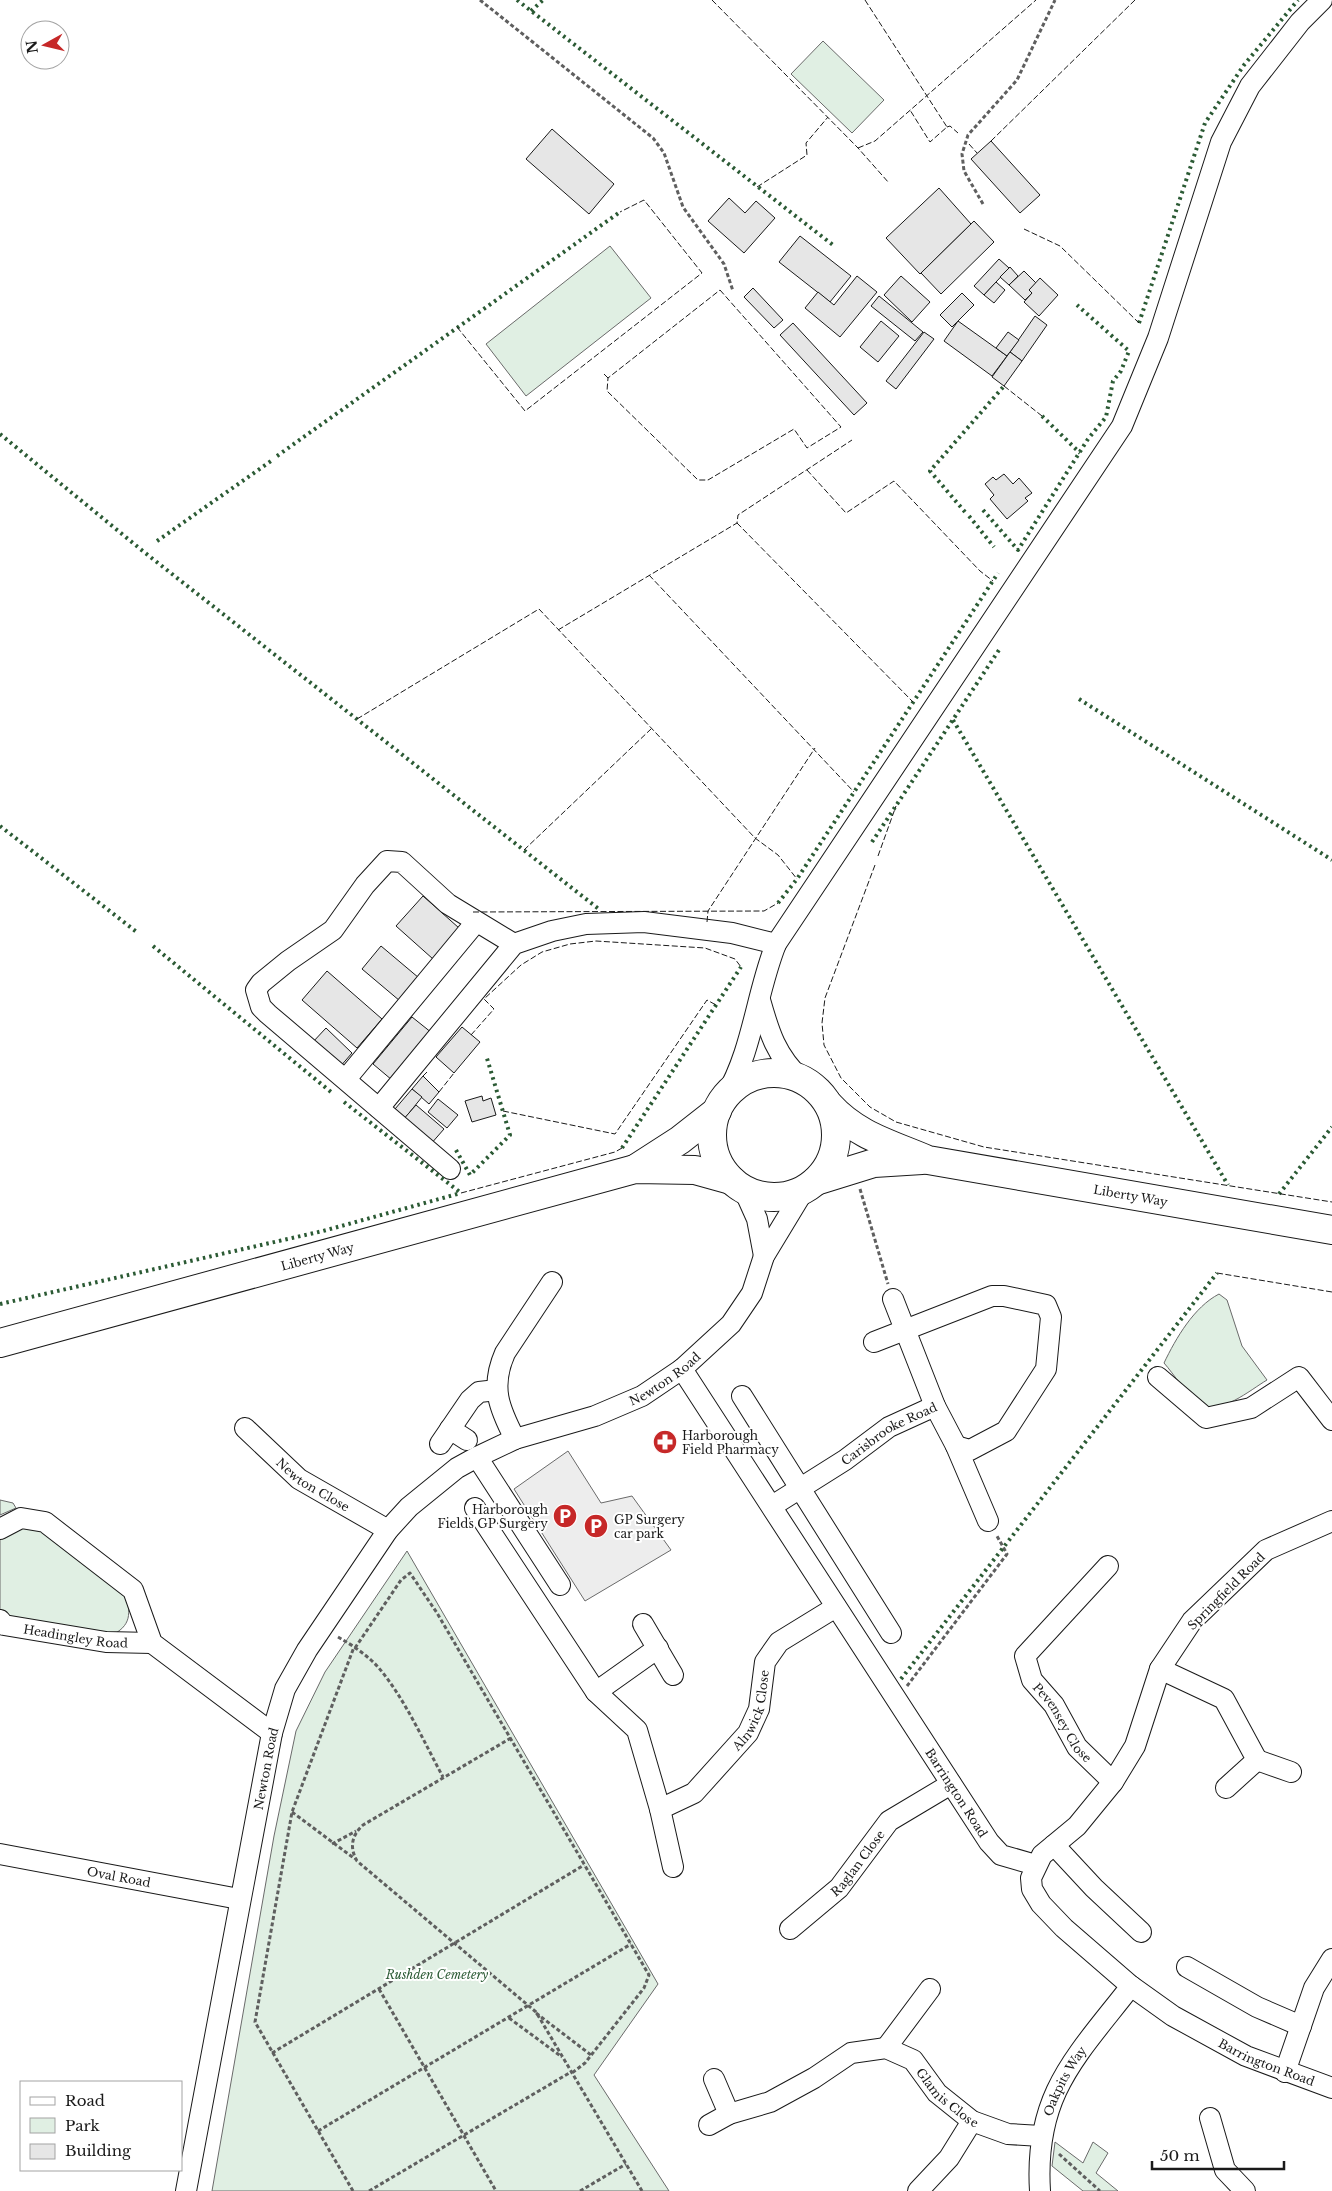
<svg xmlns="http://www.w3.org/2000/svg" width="1332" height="2191" font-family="'Libre Baskerville',serif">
<rect width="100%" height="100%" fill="#fff"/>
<g fill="#e0efe3" stroke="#6a6a6a">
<path d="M823,41L884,100L852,133L791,74Z"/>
<path d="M610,246L651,298L526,396L486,344Z"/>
<path d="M1219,1294L1227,1300L1242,1346L1267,1380C1250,1390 1220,1416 1200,1404C1189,1398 1173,1373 1164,1363C1176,1338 1194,1307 1219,1294Z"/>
<path d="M0,1500L13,1503L16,1508L0,1515Z"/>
<path d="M38,1524L125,1593C131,1613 132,1626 110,1636L19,1623L0,1614V1534Z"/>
<path d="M407,1551L658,1984L594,2075L669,2191H212L274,1836L296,1731L325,1672Z"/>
<path d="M1055,2142L1083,2163L1093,2142L1108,2153L1096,2173L1118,2191H1083L1052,2166Z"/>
</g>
<path fill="#ededed" stroke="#6a6a6a" d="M568,1451L601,1503L632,1496L671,1550L585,1601L514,1489Z"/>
<g fill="#e6e6e6" stroke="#1a1a1a">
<path d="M552,129L614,184L589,214L526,159Z"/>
<path d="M991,141L1040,195L1020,213L971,159Z"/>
<path d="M939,188L971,224L920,274L886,238Z"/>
<path d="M729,198L745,213L756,201L775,218L744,253L708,221Z"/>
<path d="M974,221L994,242L941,294L921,273Z"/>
<path d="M800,236L851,276L830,302L779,262Z"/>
<path d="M999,259L1009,268L984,295L974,286Z"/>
<path d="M1010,267L1018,276L1009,285L1000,277Z"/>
<path d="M1024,271L1036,283L1029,290L1032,293L1025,300L1009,285Z"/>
<path d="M857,276L877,292L840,337L805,308L818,292L834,305Z"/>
<path d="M901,276L930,302L912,322L884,295Z"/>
<path d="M1040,278L1058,295L1039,316L1024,302L1032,293L1029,290Z"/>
<path d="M996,282L1005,290L994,303L984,295Z"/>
<path d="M753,288L783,320L774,328L744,297Z"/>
<path d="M962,293L974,305L952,327L940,315Z"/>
<path d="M879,296L923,332L915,341L871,306Z"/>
<path d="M1035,316L1047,325L1022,361L1010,352Z"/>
<path d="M881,321L899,336L878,362L860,347Z"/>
<path d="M958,321L1007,356L992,376L944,341Z"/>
<path d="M793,323L867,403L854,415L780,335Z"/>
<path d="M924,332L934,339L896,389L886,381Z"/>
<path d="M1008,332L1019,340L1007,356L996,348Z"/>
<path d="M1010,352L1022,361L1004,386L992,377Z"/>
<path d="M1004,474L1013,484L1019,478L1032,493L1025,498L1028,501L1007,519L990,499L994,495L985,484L993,477L996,480Z"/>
<path d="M423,896L459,928L433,959L396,926Z"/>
<path d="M381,946L419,978L400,1001L362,969Z"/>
<path d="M327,971L382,1019L357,1048L302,1000Z"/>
<path d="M412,1017L432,1033L392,1080L373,1064Z"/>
<path d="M462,1027L480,1042L454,1073L436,1057Z"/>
<path d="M326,1028L352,1053L339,1068L312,1043Z"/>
<path d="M423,1076L439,1092L429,1104L412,1089Z"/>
<path d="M412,1089L422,1097L405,1118L395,1109Z"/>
<path d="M482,1096L483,1101L491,1098L496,1115L472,1122L465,1101Z"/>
<path d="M438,1099L458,1115L447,1128L428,1112Z"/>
<path d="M416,1105L444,1129L430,1145L402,1121Z"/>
</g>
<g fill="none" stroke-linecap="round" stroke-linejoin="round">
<g stroke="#1a1a1a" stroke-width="22">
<g id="minor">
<path d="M760,1000C769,1032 776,1056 802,1080"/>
<path d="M346,1079L476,922"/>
<path d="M725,1097C753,1050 756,994 776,944L1122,426L1158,338L1221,142L1250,86L1300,22L1322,0"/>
<path d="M379,1108L514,944L552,931L586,924L644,922L732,933L776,944"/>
<path d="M450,1169L268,1014L261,1007L256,990L261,983L288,961L333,930L365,885L387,861L402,862L448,904L514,944"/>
<path d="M744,1190L757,1219L764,1256"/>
<path d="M893,1299L935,1406L956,1446L988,1521"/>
<path d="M874,1342L992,1296H1004L1046,1305L1051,1317L1046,1369L1006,1431L970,1450L956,1446"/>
<path id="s1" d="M682,1369L989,1842L1001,1855L1036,1865"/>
<path d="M1158,1377L1206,1418L1251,1408L1299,1377L1332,1420"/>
<path d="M742,1396L891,1633"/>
<path id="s2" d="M245,1428L299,1479L388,1530"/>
<path d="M450,1429L467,1440"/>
<path d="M515,1439C499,1408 490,1387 505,1353L552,1282"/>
<path d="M440,1444L470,1400L479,1392L497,1390"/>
<path d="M477,1457L560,1585"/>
<path id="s3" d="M772,1506L845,1460L889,1427L935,1406"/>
<path d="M475,1508L596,1692L637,1730L660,1809L673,1867"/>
<path id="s4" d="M1332,1521L1266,1550L1192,1621L1160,1669L1135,1746L1113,1782L1077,1826L1042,1855L1031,1878L1032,1889L1041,1904L1064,1928L1131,1986L1173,2016L1246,2056L1332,2088"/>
<path d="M0,1529L21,1518L45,1522L133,1590L152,1643L272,1733"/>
<path id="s5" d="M1108,1566L1025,1656L1032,1680L1054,1705L1077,1747L1113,1782"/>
<path id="s6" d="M0,1620L4,1625L106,1642L152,1643"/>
<path d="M643,1624L673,1675"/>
<path d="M1160,1669L1224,1699L1257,1760L1226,1788"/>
<path d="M596,1692L658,1648"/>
<path d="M1257,1760L1291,1772"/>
<path id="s7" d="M660,1809L694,1793L748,1733L759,1709L765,1662L779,1642L836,1607"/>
<path d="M1054,1845L1094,1888L1141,1932"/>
<path id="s8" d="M0,1854L239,1899"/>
<path id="s9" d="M790,1929L839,1888L889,1821L951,1784"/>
<path d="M1187,1967L1257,2007L1301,2026"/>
<path d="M886,2048L930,1989"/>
<path d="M1285,2072L1314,1988L1332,1959"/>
<path id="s10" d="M714,2079L729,2114L770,2102L814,2078L851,2053L886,2048L913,2060L937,2093L972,2121L1008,2134L1041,2136"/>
<path d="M1210,2118L1225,2170L1245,2191"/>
<path d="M709,2125L729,2114"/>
<path id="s11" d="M186,2191L272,1733L285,1689L307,1650L388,1530L409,1507L457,1468L477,1457L515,1439L595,1416L642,1396L682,1369L731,1324L752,1293L764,1256L804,1190"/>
<path d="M918,2191L949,2158L972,2121"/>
<path id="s12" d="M1040,2191C1034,2094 1076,2057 1131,1986"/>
</g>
</g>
<g stroke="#1a1a1a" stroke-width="30">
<g id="highway">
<circle cx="774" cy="1135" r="62"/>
<path id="s13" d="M829,1105C857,1136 891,1144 928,1160L1332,1230"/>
<path d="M635,1169L680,1140L717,1111"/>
<path d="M816,1181L874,1163L922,1160"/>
<path id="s14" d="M0,1343L635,1169L695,1170L731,1180"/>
</g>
</g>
<g stroke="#5f5f5f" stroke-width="3" stroke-dasharray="4 2.5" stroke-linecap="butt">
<path d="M480,0L653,138L664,153L683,207L724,264L733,291"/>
<path d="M983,204L964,171L962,154L968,135L1017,80L1055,0"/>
<path d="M860,1189L888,1284"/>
<path d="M338,1637C352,1645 367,1655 378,1667C404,1697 424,1742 443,1777"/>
<path d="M355,1648L401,1580L410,1573L437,1613L649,1975L644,1988L585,2063L572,2073"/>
<path d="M907,1686L1007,1554L997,1536"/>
<path d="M511,1738L363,1825C352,1835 349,1847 357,1861L536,2012L642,2191"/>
<path d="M292,1812L355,1859"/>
<path d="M332,1844L356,1831"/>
<path d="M379,1989L496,2191"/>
<path d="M536,2013L591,2055"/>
<path d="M509,2018L562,2057"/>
<path d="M272,2053L584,1865"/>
<path d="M318,2131L631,1944"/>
<path d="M1059,2154L1100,2191"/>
<path d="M353,2191L255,2022L292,1812L354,1647"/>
<path d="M369,2191L571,2072"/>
<path d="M580,2191L626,2164"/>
</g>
<use href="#minor" stroke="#fff" stroke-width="20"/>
<use href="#highway" stroke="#fff" stroke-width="28"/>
<g stroke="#2b5a34" stroke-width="4" stroke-dasharray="2.5 4" stroke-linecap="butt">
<path d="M517,0L833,245"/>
<path d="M531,11L543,0"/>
<path d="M1139,323L1205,123L1244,65L1298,0"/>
<path d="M1042,416L1080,453"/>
<path d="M0,434L144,552L600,910"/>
<path d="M277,456L620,212"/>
<path d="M983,510L1018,550L1088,439L1106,417L1113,381L1121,371L1129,351L1077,305"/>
<path d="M965,512L930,471L1004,386"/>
<path d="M969,516L994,547"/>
<path d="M157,541L271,461"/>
<path d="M1079,699L1332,860"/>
<path d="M953,720L1228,1185"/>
<path d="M0,826L138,933"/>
<path d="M872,842L999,650"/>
<path d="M778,903L797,879L998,573"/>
<path d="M153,946L331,1092"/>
<path d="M344,1102L461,1193"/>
<path d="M622,1148L741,967"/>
<path d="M456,1150L470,1175L510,1135L486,1055"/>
<path d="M1279,1194L1332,1127"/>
<path d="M0,1304L323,1231L461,1193"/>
<path d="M901,1679L1217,1273"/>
</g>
<g stroke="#1a1a1a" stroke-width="1" stroke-dasharray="6 2.5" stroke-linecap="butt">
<path d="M712,0L858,148L889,183"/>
<path d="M865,0L947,127L930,142L910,110"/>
<path d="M947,127L950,126L958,133"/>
<path d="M991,141L1135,0"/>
<path d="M969,144L977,153"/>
<path d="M858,148L875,141L1036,0"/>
<path d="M757,187L807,155L806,143L828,117"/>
<path d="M1024,229L1060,246L1139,323"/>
<path d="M720,290L841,427L807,448L794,429L708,480H698L607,391L608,378Z"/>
<path d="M457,327L525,411L702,273L644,200L620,212"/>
<path d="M604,374L608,378"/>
<path d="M1004,386L1042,416"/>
<path d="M807,470L846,513L894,481L980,571L993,581"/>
<path d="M737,523L913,702"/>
<path d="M649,575L854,792"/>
<path d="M558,630L737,523L738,515L852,440"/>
<path d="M357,719L539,609L755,838L778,855L797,879"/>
<path d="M524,850L651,729"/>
<path d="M878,856L896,806"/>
<path d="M875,865L825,998L822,1023L824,1045L841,1078L870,1107L896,1122L984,1147L1332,1202"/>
<path d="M473,912L764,911L778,903"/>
<path d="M707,922L708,911L815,748"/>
<path d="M471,1035L494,1009L484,999L521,965L542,952L570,944L596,941L705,948L735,959L741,967"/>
<path d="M423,1076L427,1072"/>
<path d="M439,1092L454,1073"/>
<path d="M503,1111L615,1134L707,1000L716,1005"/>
<path d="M461,1193L615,1152L622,1148"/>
<path d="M1217,1273L1332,1292"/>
</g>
</g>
<defs>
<g id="pharmacy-disc" transform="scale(1.25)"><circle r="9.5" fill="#c62828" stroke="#fff"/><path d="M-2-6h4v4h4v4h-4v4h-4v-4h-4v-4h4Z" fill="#fff"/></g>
<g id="parking-disc" transform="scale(1.25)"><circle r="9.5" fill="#c62828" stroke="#fff"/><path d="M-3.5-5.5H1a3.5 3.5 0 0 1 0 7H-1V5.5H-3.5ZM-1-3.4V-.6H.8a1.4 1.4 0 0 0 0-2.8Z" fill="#fff"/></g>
</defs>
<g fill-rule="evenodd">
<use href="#pharmacy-disc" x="665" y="1442"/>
<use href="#parking-disc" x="565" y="1516"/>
<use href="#parking-disc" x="596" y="1526"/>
</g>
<g text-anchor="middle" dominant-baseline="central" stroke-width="4" stroke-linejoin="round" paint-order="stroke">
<g font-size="12" fill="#1a1a1a" stroke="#fff">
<text stroke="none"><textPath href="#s13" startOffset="320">Liberty Way</textPath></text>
<text stroke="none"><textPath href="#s14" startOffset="329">Liberty Way</textPath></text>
<text stroke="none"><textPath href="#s11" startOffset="1022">Newton Road</textPath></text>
<text stroke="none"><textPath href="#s3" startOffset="138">Carisbrooke Road</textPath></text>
<text stroke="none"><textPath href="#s2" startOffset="89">Newton Close</textPath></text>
<text transform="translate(1226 1591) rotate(-45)">Springfield Road</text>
<text stroke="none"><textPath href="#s6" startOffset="79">Headingley Road</textPath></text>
<text stroke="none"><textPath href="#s7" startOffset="141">Alnwick Close</textPath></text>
<text stroke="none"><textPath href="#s5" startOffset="200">Pevensey Close</textPath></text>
<text stroke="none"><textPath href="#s11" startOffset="430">Newton Road</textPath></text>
<text stroke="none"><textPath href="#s1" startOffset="505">Barrington Road</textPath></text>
<text stroke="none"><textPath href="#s9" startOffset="95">Raglan Close</textPath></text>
<text stroke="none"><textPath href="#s8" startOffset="121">Oval Road</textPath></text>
<text stroke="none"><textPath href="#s4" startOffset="790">Barrington Road</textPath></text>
<text stroke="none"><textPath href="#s12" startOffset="115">Oakpits Way</textPath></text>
<text stroke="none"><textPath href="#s10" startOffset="292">Glamis Close</textPath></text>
</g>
<g font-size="12" fill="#1a1a1a" stroke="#fff" text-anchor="start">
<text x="682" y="1435">Harborough<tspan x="682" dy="14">Field Pharmacy</tspan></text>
<text x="548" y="1509" text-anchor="end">Harborough<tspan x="548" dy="14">Fields GP Surgery</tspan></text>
<text x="614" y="1519">GP Surgery<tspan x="614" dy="14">car park</tspan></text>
</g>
<g font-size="12" font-style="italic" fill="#2b5a34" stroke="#fff">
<text x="437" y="1974">Rushden Cemetery</text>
</g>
</g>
<rect x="20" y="2081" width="162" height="90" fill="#ffffff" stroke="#a3a3a3"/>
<rect x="30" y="2097" width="25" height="8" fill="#ffffff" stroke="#a3a3a3"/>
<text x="65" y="2106" font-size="15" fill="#1a1a1a">Road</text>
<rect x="30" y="2118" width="25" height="15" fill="#e0efe3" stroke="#a3a3a3"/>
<text x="65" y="2131" font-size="15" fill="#1a1a1a">Park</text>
<rect x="30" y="2144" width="25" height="15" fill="#e6e6e6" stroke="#a3a3a3"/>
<text x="65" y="2156" font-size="15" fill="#1a1a1a">Building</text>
<g transform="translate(45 45) rotate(262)"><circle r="24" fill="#ffffff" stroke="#a3a3a3"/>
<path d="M0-4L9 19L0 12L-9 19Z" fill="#c62828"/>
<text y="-8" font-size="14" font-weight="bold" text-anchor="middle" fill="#1a1a1a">N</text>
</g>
<path d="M1152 2161v8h132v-8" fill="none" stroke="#1a1a1a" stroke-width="2.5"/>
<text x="1160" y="2161" font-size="15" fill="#1a1a1a" stroke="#ffffff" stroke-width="4" paint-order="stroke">50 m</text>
</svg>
